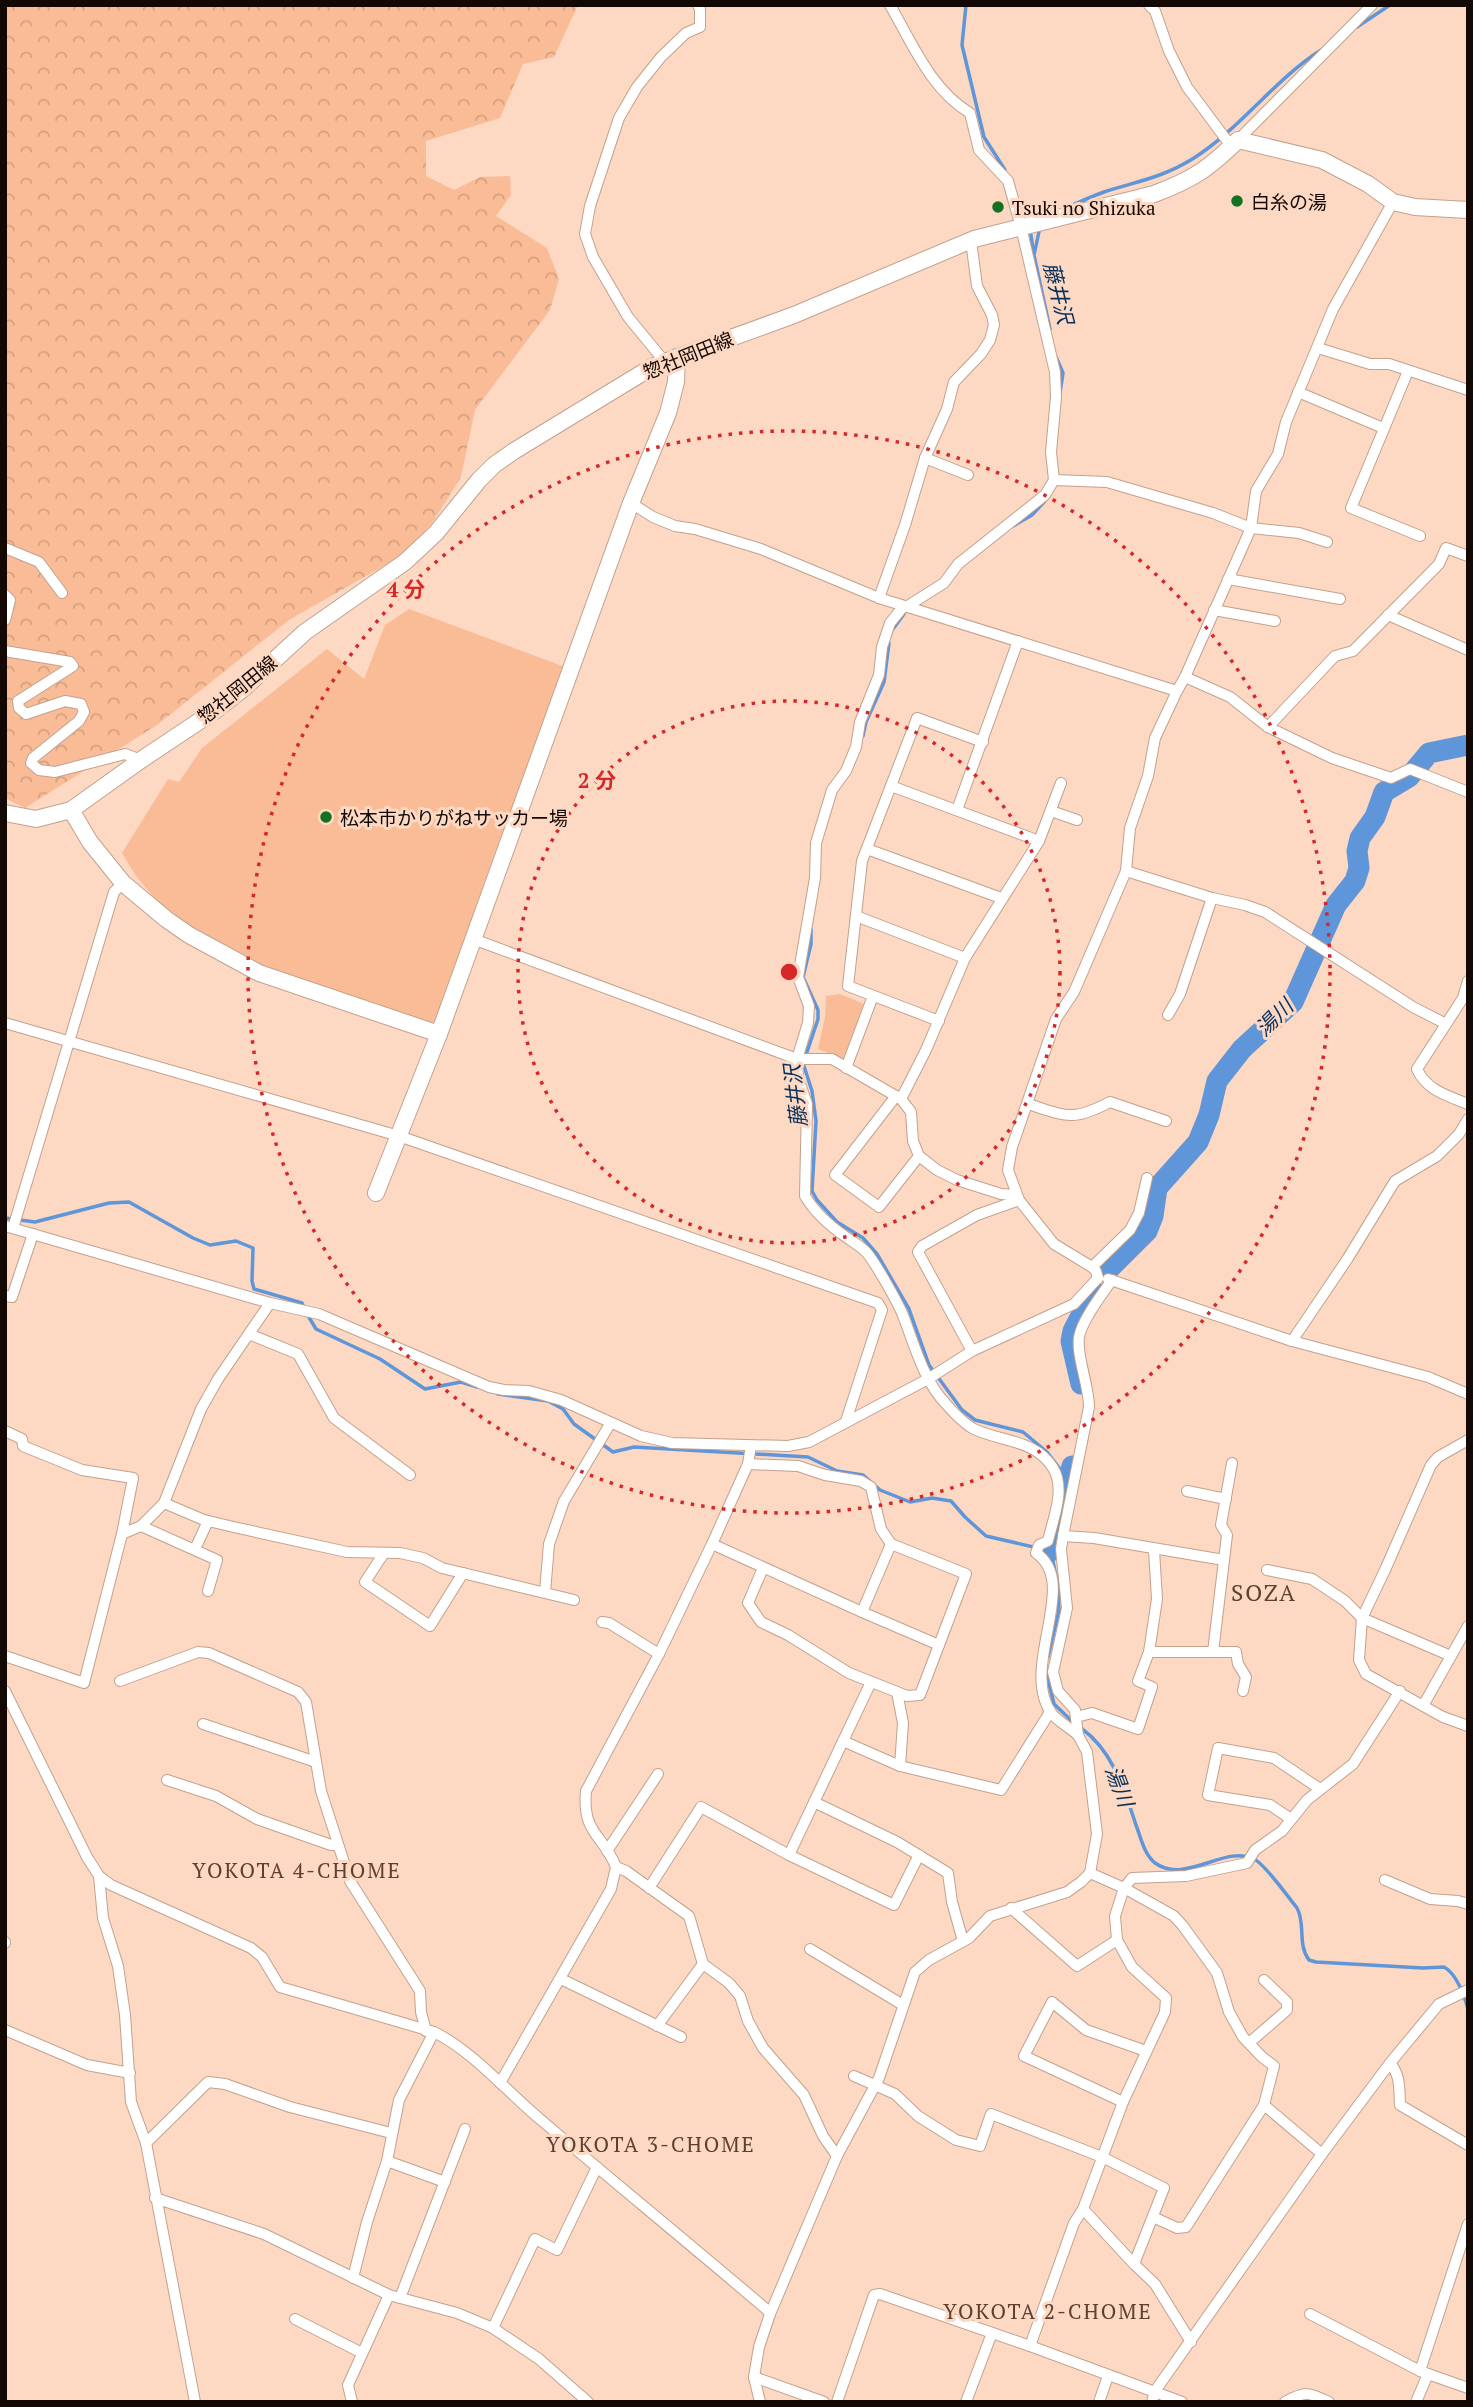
<svg xmlns="http://www.w3.org/2000/svg" width="1473" height="2407" font-family="'PT Serif','Noto Sans JP',serif">
<defs>
<pattern id="forest-crowns" width="20" height="18" patternUnits="userSpaceOnUse" patternTransform="scale(1.75)"><rect width="20" height="18" fill="#fabc96"/><path d="M2 6a3 3 0 1 1 6 0M12 15a3 3 0 1 1 6 0" fill="none" stroke="#d5a080"/></pattern>
</defs>
<rect width="100%" height="100%" fill="#fdd8c3"/>
<path fill="url(#forest-crowns)" d="M5,5H578L554,57L523,64L500,118L426,141V176L454,190L480,177L510,176L511,195L496,216L547,248L559,279L550,310L475,410L461,477L434,520L408,552L289,620L157,725L25,808L5,798Z"/>
<g fill="#fabc96">
<path d="M409,609L565,667L487,875L436,1021L426,1024L263,969L191,928L156,900L136,876L122,853L168,779L179,782L202,748L327,649L364,679L385,625Z"/>
<path d="M840,994L864,1004L843,1059L818,1049L825,1017L826,996Z"/>
</g>
<g fill="none" stroke-linecap="round" stroke-linejoin="round">
<g stroke="#5f96d9" stroke-width="3.5">
<path d="M966,5L962,45L984,137L1005,170"/>
<path d="M1357,27L1390,5"/>
<path d="M1064,209C1077,203 1090,197 1104,192C1138,181 1162,178 1194,158C1241,128 1274,80 1321,50"/>
<path d="M1040,227L1034,255L1050,329"/>
<path d="M1031,235L1033,250"/>
<path d="M1056,357L1063,373L1060,393"/>
<path d="M1013,526L1032,515L1045,501"/>
<path d="M893,629L904,614"/>
<path d="M863,736L866,722L884,682L889,643"/>
<path d="M806,1055L818,1019V1010L803,977L811,944V929"/>
<path d="M803,1063L812,1091L816,1121L812,1191L817,1200L837,1222L863,1238L877,1254L909,1309L929,1365L962,1410L975,1420L1023,1432L1047,1452L1060,1469L1068,1486"/>
<path d="M5,1218L35,1222L109,1203L129,1202L193,1238L210,1245L236,1241L253,1248L252,1281L254,1289L302,1303L304,1307"/>
<path d="M307,1314L316,1329L380,1359L425,1389L461,1382L477,1387"/>
<path d="M498,1394L548,1401L563,1409L574,1424L613,1452L634,1447L808,1457L837,1471L863,1475L880,1490L910,1502L932,1498L951,1501L965,1517L986,1536L1051,1551L1058,1587L1059,1610L1048,1657"/>
<path d="M1047,1675L1054,1704L1075,1724"/>
<path d="M1081,1728C1113,1751 1124,1789 1136,1825C1141,1838 1144,1854 1155,1863C1186,1885 1225,1844 1254,1859C1265,1864 1288,1897 1297,1908C1306,1924 1297,1944 1309,1960L1316,1962L1423,1968L1444,1967C1457,1974 1464,1995 1468,2009"/>
</g>
<g stroke="#5f96d9" stroke-width="21">
<path d="M1107,1271L1147,1231L1153,1216L1157,1188L1198,1142L1209,1115L1217,1081L1242,1049L1293,1002L1336,905L1355,881L1359,868L1357,851L1360,838L1375,817L1384,792L1409,777L1429,753L1468,745"/>
<path d="M1081,1384L1071,1341L1073,1331L1094,1291"/>
<path d="M1051,1551L1072,1466"/>
</g>
<g stroke="#c3a18d" stroke-width="12">
<g id="street">
<path d="M890,5C912,43 931,90 970,113L979,150L1008,181L1021,227L1055,372L1056,397L1051,452L1054,480L1045,495L958,564L944,583L906,607"/>
<path d="M1149,5L1155,11L1169,51L1187,87L1231,146"/>
<path d="M1238,140L1372,5"/>
<path d="M1318,348L1370,364H1389L1468,390"/>
<path d="M665,362L628,317L593,257L585,234L590,206L619,118L637,87L661,57L686,33L700,27V9L698,5"/>
<path d="M1408,371L1351,508L1420,536"/>
<path d="M1298,392L1383,428"/>
<path d="M925,458L947,409L954,382L981,354L990,340L994,325L992,315L977,286L971,241"/>
<path d="M1054,480L1107,482L1213,513L1251,528L1299,533L1327,542"/>
<path d="M631,503L653,517L675,526L695,529L761,549L879,598L1177,691"/>
<path d="M5,548L39,562L62,593"/>
<path d="M1228,579L1340,599"/>
<path d="M5,595L10,600L5,620"/>
<path d="M879,598L905,525L925,458L968,475"/>
<path d="M903,607L890,623L882,647L879,675L860,722L856,747L846,771L832,790L816,843L815,878L798,977L809,1006L808,1023L797,1059L798,1078L807,1104L805,1196C815,1213 830,1226 846,1237C853,1242 862,1247 867,1253C876,1264 899,1304 904,1318C915,1347 924,1381 946,1404C954,1413 964,1424 974,1429C1001,1442 1035,1439 1053,1468C1066,1489 1053,1519 1048,1541L1039,1545L1036,1553C1081,1583 1018,1668 1052,1714C1059,1722 1070,1728 1078,1735"/>
<path d="M1214,610L1275,621"/>
<path d="M1388,615L1468,650"/>
<path d="M5,651L70,662L73,666L18,701L19,708L26,714L65,701L81,704L84,712L79,721L33,758L31,763L39,770L55,772L125,754L141,760"/>
<path d="M1185,677L1230,697L1268,727L1332,758L1391,778L1410,769L1468,792"/>
<path d="M1268,727L1335,656L1353,651L1439,564L1446,548L1468,556"/>
<path d="M891,786L1039,841"/>
<path d="M957,810L1018,641"/>
<path d="M1051,811L1077,820"/>
<path d="M867,849L1001,898"/>
<path d="M1126,871L1212,898L1245,905L1265,912L1413,1007L1446,1024"/>
<path d="M856,916L965,958"/>
<path d="M473,939L797,1059H832L901,1099L911,1112L913,1141L919,1156L937,1170L957,1180L1001,1194L1016,1195"/>
<path d="M1468,981L1463,998L1417,1069C1426,1090 1448,1096 1468,1104"/>
<path d="M1168,1015L1180,994L1212,898"/>
<path d="M939,1021L848,986L862,861L917,718L983,742"/>
<path d="M5,1023L399,1136L878,1303L882,1310L846,1421"/>
<path d="M846,1068L873,996"/>
<path d="M896,1096L835,1175L879,1207L919,1156"/>
<path d="M901,1099L926,1050L965,958L1039,841L1061,783"/>
<path d="M1028,1104C1066,1116 1072,1122 1110,1102L1166,1121"/>
<path d="M5,1226L270,1303L319,1314L489,1387L504,1390L529,1391L561,1400L641,1436L672,1443L788,1446L809,1442L928,1379L972,1351L1074,1304L1098,1278"/>
<path d="M13,1228L114,892L123,883"/>
<path d="M1092,1267L1130,1230L1139,1213L1147,1178"/>
<path d="M1098,1278L1096,1271L1092,1267L1054,1244L1019,1200L1008,1170L1012,1147L1056,1019L1074,992L1126,871L1130,828L1148,776L1155,738L1177,691L1185,677L1251,528L1256,491L1278,454L1286,422L1333,309L1393,202"/>
<path d="M1108,1279L1292,1341L1428,1377L1468,1394"/>
<path d="M5,1296L12,1297L33,1234"/>
<path d="M249,1334L298,1354L334,1418L410,1475"/>
<path d="M1292,1341L1348,1258L1395,1181L1437,1156L1459,1134L1468,1119"/>
<path d="M972,1351L918,1252L922,1246L977,1215L1019,1200"/>
<path d="M5,1431L22,1439L23,1446L82,1470L133,1478L122,1534L84,1683L5,1656"/>
<path d="M1468,1440L1438,1457L1431,1465L1385,1570L1362,1618L1359,1660L1366,1674L1443,1717L1468,1726"/>
<path d="M748,1464L798,1466L825,1475L861,1481L871,1487L881,1529L891,1544"/>
<path d="M1187,1491L1226,1499"/>
<path d="M164,1503L204,1520L238,1528L347,1552L400,1553L423,1558L442,1568L574,1600"/>
<path d="M141,1526L217,1560L208,1591"/>
<path d="M122,1534L141,1526L164,1503L201,1409L218,1379L270,1303"/>
<path d="M1063,1536L1094,1538L1224,1560"/>
<path d="M712,1544L862,1612L939,1645"/>
<path d="M195,1549L208,1521"/>
<path d="M384,1553L365,1582L430,1626L463,1573"/>
<path d="M763,1568L748,1603L761,1622L788,1635L849,1673L907,1696L920,1695L966,1574L891,1544L862,1612"/>
<path d="M1267,1570L1312,1579L1345,1601L1362,1618L1451,1656"/>
<path d="M545,1592L549,1544L564,1501L610,1424"/>
<path d="M602,1622L609,1623L659,1654"/>
<path d="M1149,1652H1236L1238,1664L1246,1677L1243,1691"/>
<path d="M1213,1652L1227,1535L1221,1525L1232,1463"/>
<path d="M120,1681L198,1652L209,1653L298,1692L306,1702L321,1791L350,1881L420,1991L421,2012L426,2031"/>
<path d="M5,1691L87,1857L99,1876L111,1885L251,1948L262,1957L280,1987L434,2032C474,2052 506,2091 541,2120C615,2183 691,2245 766,2309L770,2314L759,2347L754,2377L760,2402"/>
<path d="M1424,1704L1468,1626"/>
<path d="M1076,1717L1092,1713L1138,1729L1152,1687L1138,1681L1149,1652L1157,1599L1154,1550"/>
<path d="M203,1724L316,1762"/>
<path d="M843,1741L900,1766L903,1723L897,1692"/>
<path d="M900,1766L1001,1790L1050,1712"/>
<path d="M167,1780L216,1796L257,1819L331,1845H338"/>
<path d="M814,1802L897,1842L948,1873L952,1902L963,1941"/>
<path d="M1291,1819L1270,1805L1208,1795L1218,1748L1274,1758L1320,1789"/>
<path d="M607,1851L658,1774"/>
<path d="M789,1855L871,1682"/>
<path d="M616,1867L626,1871L689,1916L703,1964L729,1983L740,1996L748,2021L763,2048L804,2095L823,2136L837,2156"/>
<path d="M1090,1873L1124,1888L1132,1878L1186,1876L1247,1863L1255,1850L1282,1831L1307,1800L1353,1764L1400,1691"/>
<path d="M99,1876L103,1918L118,1966L125,2015L131,2102L146,2143L195,2402"/>
<path d="M1385,1880L1430,1899L1458,1901L1468,1904"/>
<path d="M649,1888L701,1807L789,1855L894,1905L919,1855"/>
<path d="M1011,1908L1077,1966L1117,1940"/>
<path d="M5,1942V1943"/>
<path d="M810,1949L903,2005"/>
<path d="M561,1979L681,2037"/>
<path d="M657,2026L703,1964"/>
<path d="M5,2030L87,2065L130,2073"/>
<path d="M1249,2043L1287,2010V2002L1264,1980"/>
<path d="M1390,2063C1401,2076 1399,2089 1400,2105L1468,2145"/>
<path d="M854,2076L895,2094L918,2116L956,2140L980,2146L991,2114L1102,2157L1164,2188L1134,2264L1155,2284L1191,2342"/>
<path d="M500,2083L611,1889L616,1867C603,1834 582,1834 586,1791L659,1654L712,1544L748,1464L751,1446"/>
<path d="M1123,2102L1024,2056L1052,2002L1086,2030L1146,2051"/>
<path d="M1264,2105L1322,2154"/>
<path d="M146,2143L208,2082L225,2084L290,2107L391,2133"/>
<path d="M387,2161L445,2182"/>
<path d="M155,2198L264,2234L389,2295L457,2313L493,2328L539,2359L588,2402"/>
<path d="M1083,2209L1134,2264"/>
<path d="M353,2278L367,2222L387,2161L399,2100L434,2032"/>
<path d="M400,2298L465,2129"/>
<path d="M770,2314L837,2156L879,2078L915,1972L929,1960L969,1938L990,1916L1067,1892L1081,1882L1090,1873L1097,1834L1087,1752L1078,1735L1075,1710L1058,1691L1053,1672L1067,1608L1061,1549L1063,1536L1089,1407C1089,1386 1076,1355 1079,1337C1082,1320 1102,1294 1112,1280"/>
<path d="M1310,2314L1420,2371"/>
<path d="M295,2319L362,2353"/>
<path d="M493,2328L535,2239L557,2250L597,2167"/>
<path d="M1030,2346L1074,2223L1083,2209L1123,2102L1165,2012L1166,1998L1132,1967L1117,1940L1115,1916L1124,1888L1174,1916L1183,1926L1217,1973L1229,2012L1243,2037L1262,2057L1274,2066L1264,2105L1186,2227L1177,2228L1153,2217"/>
<path d="M1428,2374L1420,2371L1468,2224"/>
<path d="M754,2377L824,2402"/>
<path d="M352,2402L348,2385L389,2295"/>
<path d="M837,2402L874,2295L880,2294L1030,2346L1182,2402"/>
<path d="M966,2402L992,2333"/>
<path d="M1099,2402L1108,2376"/>
<path d="M1152,2402L1155,2391L1322,2154L1390,2063L1439,2004L1468,1990"/>
<path d="M1285,2402C1305,2391 1309,2392 1329,2402"/>
<path d="M1416,2402L1428,2374L1468,2388"/>
</g>
</g>
<g stroke="#c3a18d" stroke-width="18">
<g id="secondary">
<path d="M71,810L90,842L123,883L166,919L189,935L259,973L439,1034"/>
<path d="M5,813L36,819L71,810L141,760L216,710L244,688L305,632L405,562L436,533L479,480L494,465L514,451L652,367L665,362L794,315L974,239L1154,194C1194,179 1208,169 1238,140L1322,160L1368,184L1393,202L1415,207L1468,210"/>
<path d="M376,1193L439,1034L631,503L668,413L676,382L677,357"/>
</g>
</g>
<use href="#street" stroke="#fff" stroke-width="10"/>
<use href="#secondary" stroke="#fff" stroke-width="16"/>
</g>
<g fill="none" stroke="#d62828" stroke-width="3.5" stroke-dasharray="3.5 7">
<circle cx="789" cy="972" r="271"/>
<circle cx="789" cy="972" r="541"/>
</g>
<g fill="#127221" stroke="#fdd8c3" stroke-width="2.5">
<circle cx="1237" cy="201" r="7"/>
<circle cx="998" cy="207" r="7"/>
<circle cx="326" cy="817" r="7"/>
</g>
<g text-anchor="middle" dominant-baseline="central" stroke-width="6" stroke-linejoin="round" paint-order="stroke">
<g font-size="19" fill="#130803" stroke="#fdd8c3" text-anchor="start">
<text x="1251" y="201">白糸の湯</text>
<text x="1012" y="207">Tsuki no Shizuka</text>
<text x="340" y="817">松本市かりがねサッカー場</text>
</g>
<g font-size="19" fill="#130803" stroke="#fdd8c3">
<text transform="translate(688 355) rotate(-22)">惣社岡田線</text>
<text transform="translate(237 689) rotate(-39)">惣社岡田線</text>
</g>
<g font-size="21" font-style="italic" fill="#08305b" stroke="#fdd8c3">
<text transform="translate(1059 293) rotate(76)">藤井沢</text>
<text transform="translate(1274 1017) rotate(-45)">湯川</text>
<text transform="translate(795 1096) rotate(-97)">藤井沢</text>
<text transform="translate(1120 1786) rotate(69)">湯川</text>
</g>
<g font-size="21" letter-spacing="2" fill="#5e402f" stroke="#fdd8c3">
<text x="297" y="1870">YOKOTA 4-CHOME</text>
<text x="651" y="2144">YOKOTA 3-CHOME</text>
<text x="1048" y="2311">YOKOTA 2-CHOME</text>
</g>
<g font-size="23" letter-spacing="2" fill="#5e402f" stroke="#fdd8c3">
<text x="1264" y="1592">SOZA</text>
</g>
</g>
<circle cx="789" cy="972" r="10" fill="#d62828" stroke="#fdd8c3" stroke-width="3.5"/>
<g font-size="21" text-anchor="middle" font-weight="bold" fill="#d62828" stroke="#fdd8c3" stroke-width="6" stroke-linejoin="round" paint-order="stroke">
<text x="406" y="597">4 分</text>
<text x="597" y="788">2 分</text>
</g>
<rect width="1473" height="2407" fill="none" stroke="#130803" stroke-width="14"/>
</svg>
